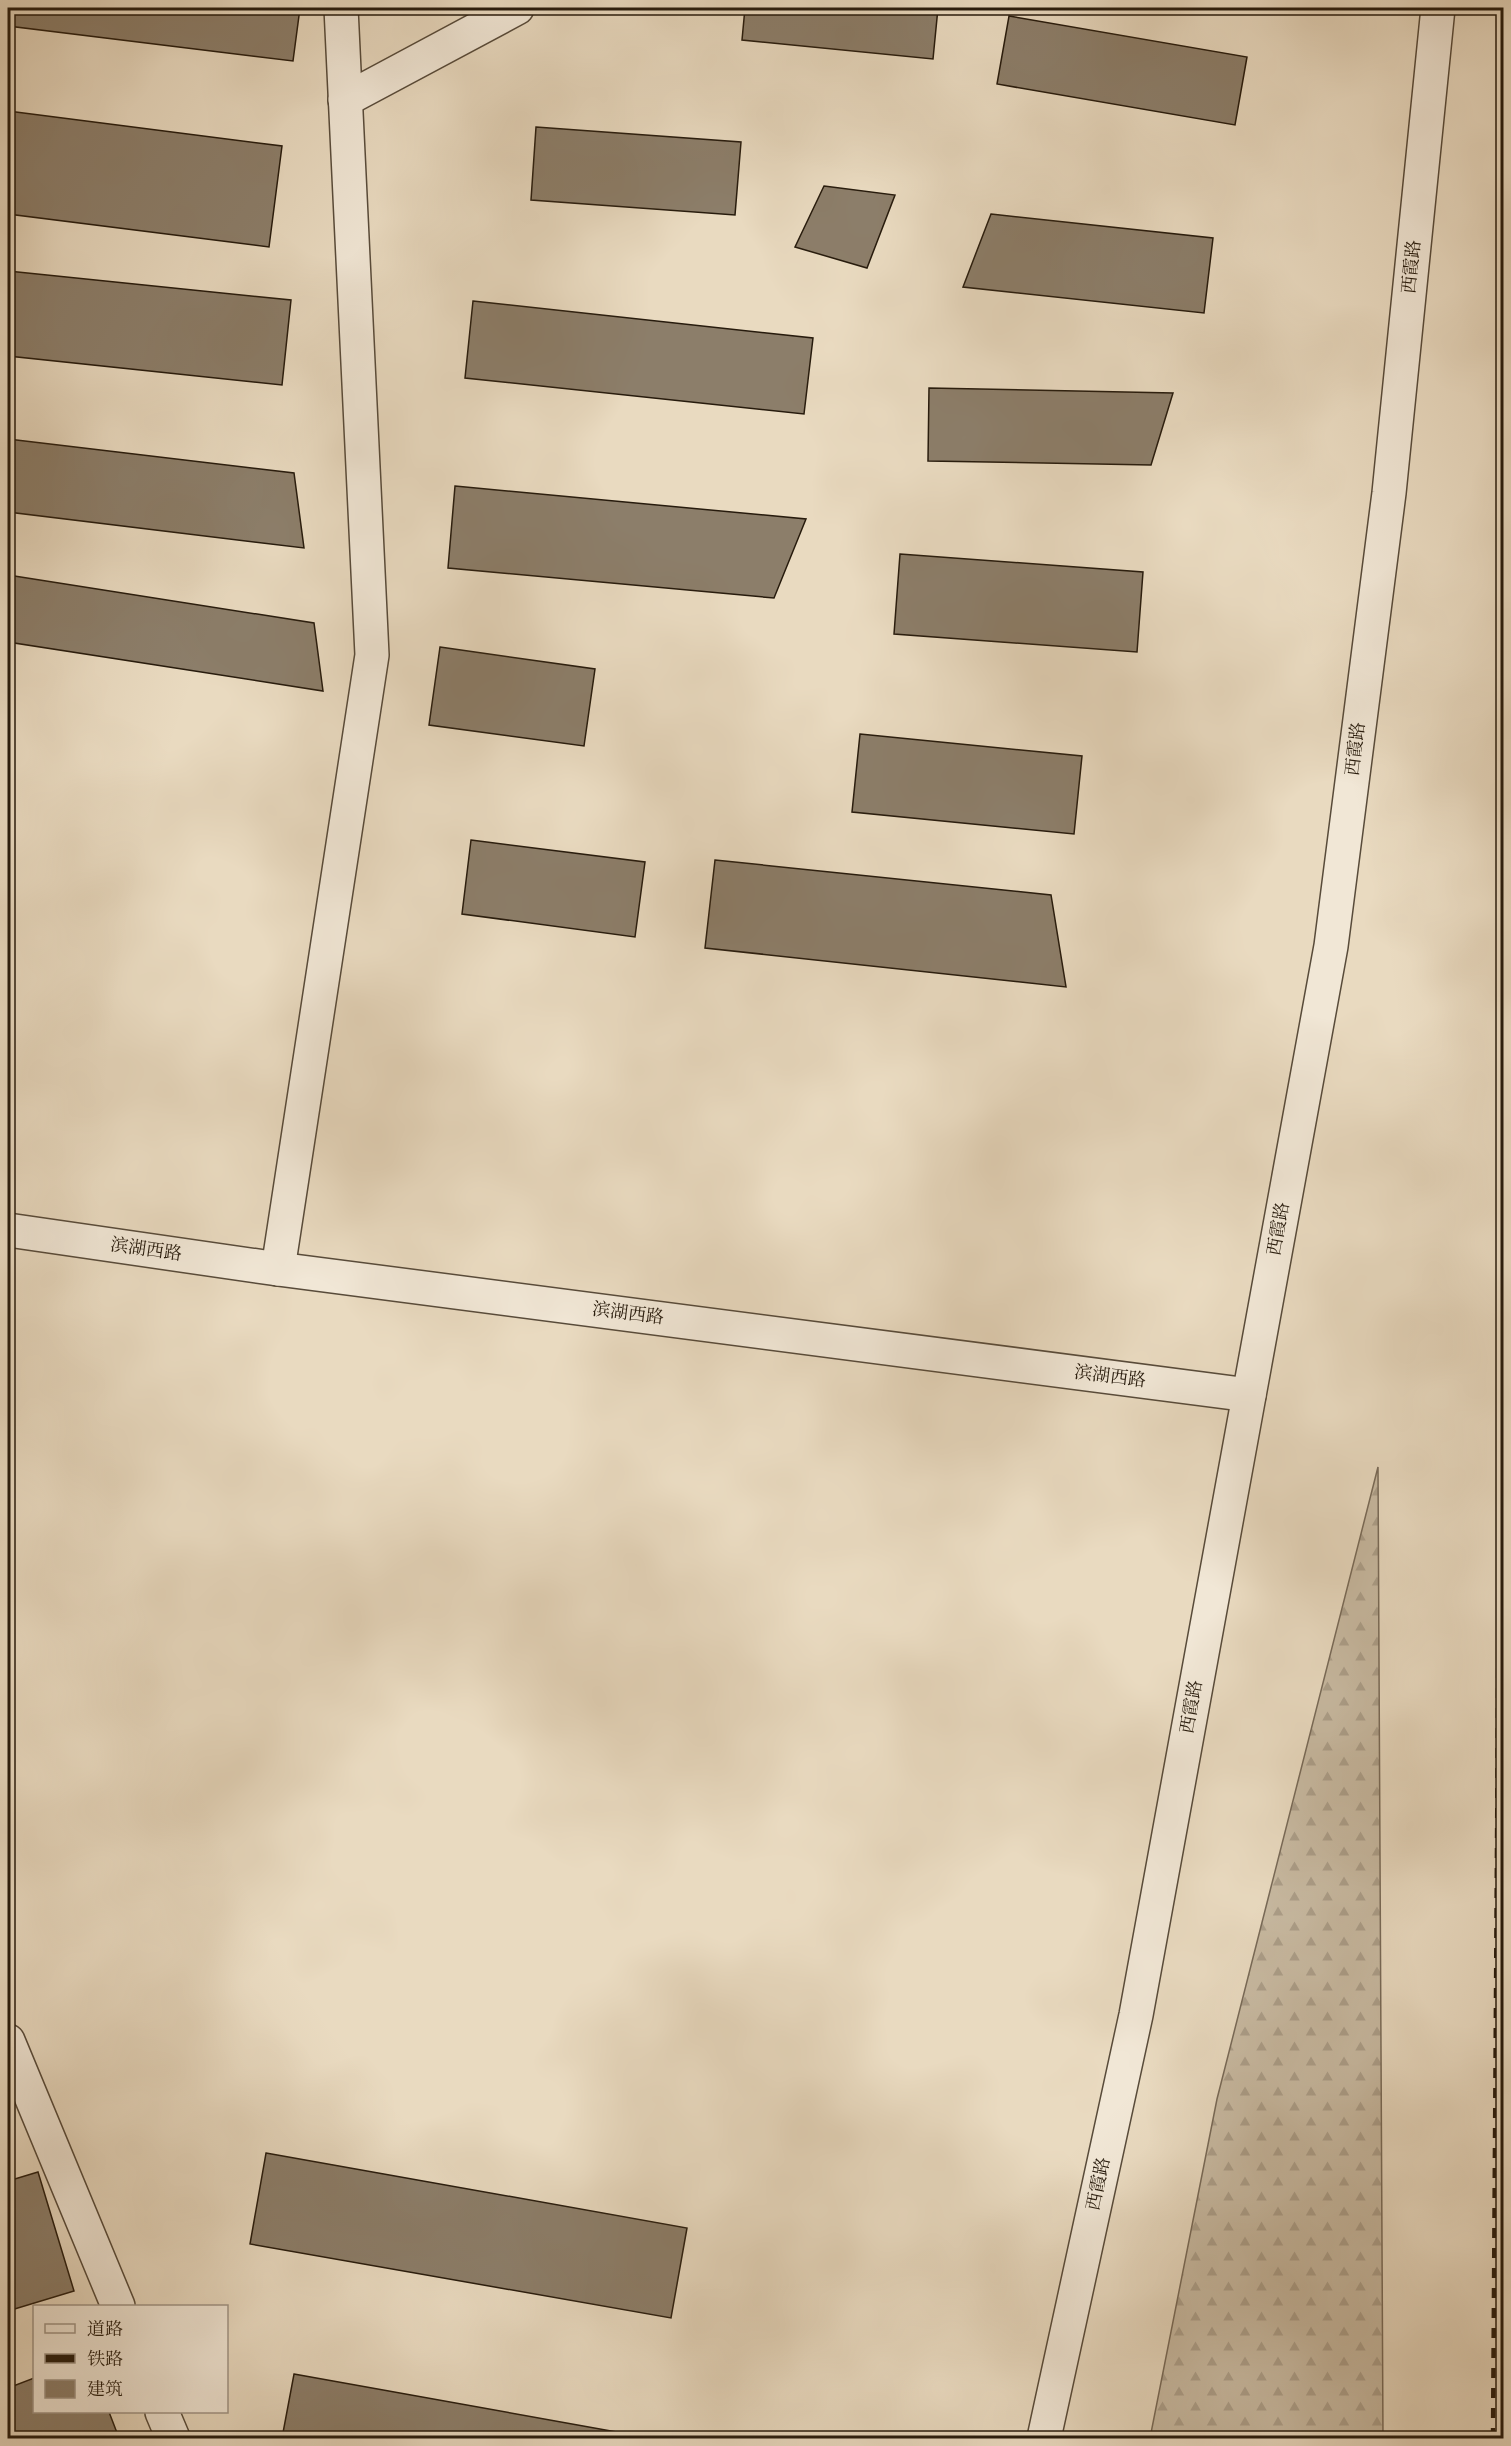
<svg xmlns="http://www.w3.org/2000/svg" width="1511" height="2446" font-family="'Old Standard TT','Noto Serif SC',serif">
<defs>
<pattern id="forest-firs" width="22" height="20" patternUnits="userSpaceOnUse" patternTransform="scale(1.5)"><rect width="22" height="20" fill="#c8baa2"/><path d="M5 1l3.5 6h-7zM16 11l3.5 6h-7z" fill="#ac9f8a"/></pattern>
</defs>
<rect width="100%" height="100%" fill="#e9dac0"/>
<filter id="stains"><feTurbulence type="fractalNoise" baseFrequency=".00333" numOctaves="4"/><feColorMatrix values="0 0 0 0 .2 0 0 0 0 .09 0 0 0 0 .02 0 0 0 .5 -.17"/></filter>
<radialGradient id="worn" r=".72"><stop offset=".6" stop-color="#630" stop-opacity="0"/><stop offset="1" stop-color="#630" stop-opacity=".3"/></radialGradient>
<path fill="url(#forest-firs)" stroke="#786a58" stroke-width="1.5" d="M1378,1467L1383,2438H1150L1217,2099Z"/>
<g fill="#8c7e6a" stroke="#271b0d" stroke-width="1.5">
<path d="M8,8H300L293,61L8,26Z"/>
<path d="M745,8H938L933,59L742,40Z"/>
<path d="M1009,16L1247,57L1235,125L997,84Z"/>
<path d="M8,111L282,146L269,247L8,214Z"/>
<path d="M536,127L741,142L735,215L531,200Z"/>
<path d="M824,186L895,195L867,268L795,247Z"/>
<path d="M991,214L1213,238L1204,313L963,287Z"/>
<path d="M8,271L291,300L282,385L8,356Z"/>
<path d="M473,301L813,338L804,414L465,378Z"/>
<path d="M929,388L1173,393L1151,465L928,461Z"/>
<path d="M8,439L294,473L304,548L8,512Z"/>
<path d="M455,486L806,519L774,598L448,568Z"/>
<path d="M900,554L1143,572L1137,652L894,634Z"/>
<path d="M8,575L314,623L323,691L8,642Z"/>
<path d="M440,647L595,669L584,746L429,725Z"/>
<path d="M860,734L1082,756L1074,834L852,812Z"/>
<path d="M471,840L645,862L635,937L462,914Z"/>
<path d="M715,860L1051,895L1066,987L705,948Z"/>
<path d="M266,2153L687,2228L671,2318L250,2244Z"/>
<path d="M38,2172L74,2291L8,2311V2181Z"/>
<path d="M294,2374L650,2438H282Z"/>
<path d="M34,2378V2412H109L119,2438H8V2388Z"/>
</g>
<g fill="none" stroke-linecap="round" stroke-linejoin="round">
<g stroke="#584b3a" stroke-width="36">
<g id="minor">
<path d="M345,100L517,8"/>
<path d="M8,1230L278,1269L1249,1395"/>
<path d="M278,1269L372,655L341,8"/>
<path d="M8,2041L118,2306"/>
<path d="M162,2412L173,2438"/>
<path d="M1044,2438L1136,2015L1331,946L1389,493L1438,8"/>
</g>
</g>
<use href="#minor" stroke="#f1e7d6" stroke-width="33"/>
<path stroke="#271b0d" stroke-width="4.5" stroke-dasharray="10 10" stroke-linecap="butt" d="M1493,2438L1499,1554L1504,1475"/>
</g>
<g text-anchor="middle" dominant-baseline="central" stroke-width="5" stroke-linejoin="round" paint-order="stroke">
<g font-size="18" fill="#271b0d" stroke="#f1e7d6">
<text transform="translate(1412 267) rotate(-84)">西霞路</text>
<text transform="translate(1356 749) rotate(-83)">西霞路</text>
<text transform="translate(1279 1229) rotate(-80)">西霞路</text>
<text transform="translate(146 1250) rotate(8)">滨湖西路</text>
<text transform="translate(628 1314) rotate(7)">滨湖西路</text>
<text transform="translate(1110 1377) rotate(7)">滨湖西路</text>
<text transform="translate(1192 1707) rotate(-80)">西霞路</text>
<text transform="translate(1099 2184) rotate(-78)">西霞路</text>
</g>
</g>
<rect width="1511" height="2446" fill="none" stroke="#e9dac0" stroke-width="30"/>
<rect x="9" y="9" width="1493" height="2428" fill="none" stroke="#271b0d" stroke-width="3"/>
<rect x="15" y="15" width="1481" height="2416" fill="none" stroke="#271b0d" stroke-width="1.5"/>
<rect x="33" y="2305" width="195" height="108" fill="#f1e7d6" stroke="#a09586" stroke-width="1.5"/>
<rect x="45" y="2324" width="30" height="9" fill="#f1e7d6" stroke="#a09586" stroke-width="1.5"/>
<text x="87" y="2335" font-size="18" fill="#271b0d">道路</text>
<rect x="45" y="2354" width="30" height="9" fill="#271b0d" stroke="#a09586" stroke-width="1.5"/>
<text x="87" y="2365" font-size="18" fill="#271b0d">铁路</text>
<rect x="45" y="2380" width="30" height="18" fill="#8c7e6a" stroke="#a09586" stroke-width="1.5"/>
<text x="87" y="2395" font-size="18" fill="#271b0d">建筑</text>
<rect width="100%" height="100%" filter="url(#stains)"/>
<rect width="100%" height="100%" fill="url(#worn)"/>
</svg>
